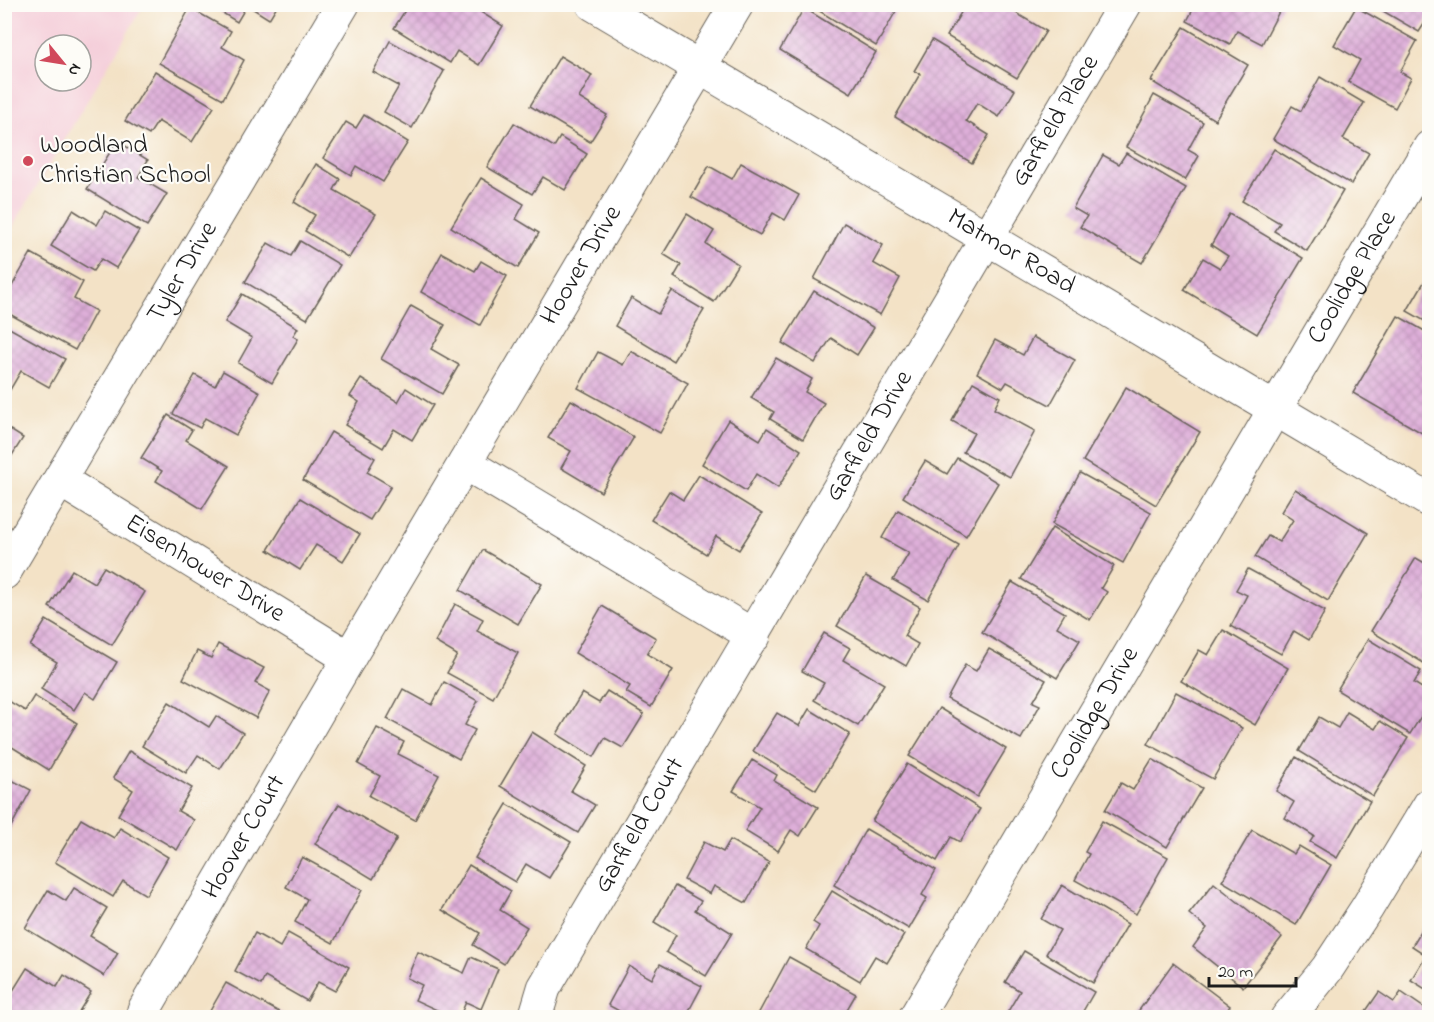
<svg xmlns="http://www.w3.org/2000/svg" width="1434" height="1022" font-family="'Indie Flower',sans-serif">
<defs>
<pattern id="building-cross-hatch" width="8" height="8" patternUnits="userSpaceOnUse" patternTransform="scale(1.5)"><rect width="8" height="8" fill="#deafd9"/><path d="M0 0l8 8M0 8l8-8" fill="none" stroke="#be96ba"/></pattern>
</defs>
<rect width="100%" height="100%" fill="#fdfcf7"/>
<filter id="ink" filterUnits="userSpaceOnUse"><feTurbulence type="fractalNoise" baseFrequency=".0167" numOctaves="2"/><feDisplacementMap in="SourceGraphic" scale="12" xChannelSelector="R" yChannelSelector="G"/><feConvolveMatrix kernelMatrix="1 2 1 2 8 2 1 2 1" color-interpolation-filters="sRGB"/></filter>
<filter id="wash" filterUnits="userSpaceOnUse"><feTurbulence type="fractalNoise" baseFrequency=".008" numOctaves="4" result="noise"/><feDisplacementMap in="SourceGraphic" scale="24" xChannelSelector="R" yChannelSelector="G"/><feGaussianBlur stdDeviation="1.35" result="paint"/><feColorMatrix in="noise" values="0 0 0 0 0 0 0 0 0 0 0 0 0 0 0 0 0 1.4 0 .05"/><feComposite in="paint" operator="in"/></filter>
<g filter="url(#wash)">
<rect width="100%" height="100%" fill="#f3e2c6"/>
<path fill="#f5cfda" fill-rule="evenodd" d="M5,4L144,5L5,240L4,5ZM45,45H81V81H45Z"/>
<g id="blocks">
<g fill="url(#building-cross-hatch)">
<path d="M208,4H278L269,19L247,5L237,22Z"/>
<path d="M409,4H468L503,26L479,65L457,51L450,63L394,28Z"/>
<path d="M808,4H900L876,46Z"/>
<path d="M966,4H1001L1046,31L1017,78L947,36Z"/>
<path d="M1196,4H1283L1262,44L1237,31L1230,44L1187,21Z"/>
<path d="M1378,4H1430V15L1419,32L1376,7Z"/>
<path d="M1356,7L1417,41L1400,72L1411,78L1395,108L1348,82L1360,60L1334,45Z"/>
<path d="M190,8L231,31L222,47L244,60L223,99L159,63Z"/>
<path d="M804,8L876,52L851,93L780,50Z"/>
<path d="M1184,27L1248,65L1215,120L1151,81Z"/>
<path d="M932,40L1015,90L999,117L977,103L966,121L989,135L972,163L895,117L920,74L914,71Z"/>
<path d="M390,41L444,71L412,128L384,112L399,86L373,72Z"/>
<path d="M560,56L592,75L579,98L607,115L590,142L530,106Z"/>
<path d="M155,71L214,107L192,142L158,121L149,135L125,121Z"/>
<path d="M1320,77L1364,103L1343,139L1369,153L1351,184L1273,139L1292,106L1301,111Z"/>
<path d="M1154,95L1203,122L1188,150L1199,156L1185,180L1126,147Z"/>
<path d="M364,115L408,142L383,182L356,166L351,175L323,158L346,122L356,128Z"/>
<path d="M514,123L554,147L560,137L587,154L565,190L543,177L532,194L487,167Z"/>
<path d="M117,141L148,160L138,177L167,194L147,226L87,189Z"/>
<path d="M1274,149L1343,191L1307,251L1274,231L1280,223L1242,201Z"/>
<path d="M1126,153L1186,188L1142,263L1080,227L1087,216L1073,208L1103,155L1119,164Z"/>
<path d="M741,163L799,195L785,220L773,213L760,235L691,197L709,166L732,179Z"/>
<path d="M316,164L340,179L334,190L376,214L349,258L305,231L315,215L294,202Z"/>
<path d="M481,178L524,204L516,219L539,233L518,268L451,227Z"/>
<path d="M73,210L97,225L105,211L139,231L116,268L101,259L93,271L51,246Z"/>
<path d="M687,214L714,231L706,244L738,264L714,302L674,277L681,265L663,254Z"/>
<path d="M1229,214L1303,258L1257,334L1184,290L1203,258L1220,268L1228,256L1211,245Z"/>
<path d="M844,223L883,245L873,263L900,278L880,315L814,279Z"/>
<path d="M300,241L340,265L307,319L245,282L268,243L291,256Z"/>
<path d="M31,253L83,282L74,299L96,311L75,350L4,311V300Z"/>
<path d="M442,253L475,271L481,261L507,276L480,325L421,292Z"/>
<path d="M1430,272V324L1407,311Z"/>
<path d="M672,291L704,310L673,361L615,326L631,298L658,314Z"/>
<path d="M814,291L874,328L857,355L831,338L815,363L782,343Z"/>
<path d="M242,294L298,328L293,336L298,339L272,383L238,363L252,338L225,322Z"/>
<path d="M411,306L445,325L431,349L459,365L442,394L381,359Z"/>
<path d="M1398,316L1430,334V432L1427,436L1353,393Z"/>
<path d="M4,325L65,359L49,387L21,371L7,395L4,393Z"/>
<path d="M1033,337L1075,360L1050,405L1007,382L1003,388L977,373L995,340L1023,355Z"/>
<path d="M631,351L688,383L660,433L578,388L598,352L623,365Z"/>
<path d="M776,358L812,379L805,392L824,403L803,439L770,419L774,412L751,398Z"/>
<path d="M223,371L260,392L236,435L205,418L200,428L173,414L195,375L215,386Z"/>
<path d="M361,379L398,402L406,388L433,405L412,440L394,429L383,448L345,425L359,402L350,396Z"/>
<path d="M973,382L1000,397L994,409L1035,431L1010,477L963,452L974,433L952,421Z"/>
<path d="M1126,387L1200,432L1156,505L1083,461Z"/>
<path d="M571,400L634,437L601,492L561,468L571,451L548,438Z"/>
<path d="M168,415L192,430L186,440L229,466L202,509L156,481L162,471L141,458Z"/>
<path d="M728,420L760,440L767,428L801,450L778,488L756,474L746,491L702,464Z"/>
<path d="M4,426L23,438L4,468Z"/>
<path d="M331,432L375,458L367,472L391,486L370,520L303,480Z"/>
<path d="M957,458L998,483L966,536L903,497L925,461L947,474Z"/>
<path d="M1080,473L1151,512L1123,563L1052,524Z"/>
<path d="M699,475L762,514L739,550L716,536L706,554L651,520L669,491L683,500Z"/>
<path d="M1295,489L1368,533L1328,601L1255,557L1268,536L1279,542L1293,520L1281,512Z"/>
<path d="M300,498L360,534L343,561L316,545L300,570L268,550Z"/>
<path d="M898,510L959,545L928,600L893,580L909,553L882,538Z"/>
<path d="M1052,528L1114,566L1101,588L1107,592L1090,620L1021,579Z"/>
<path d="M483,550L542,584L518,624L460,590Z"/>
<path d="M1416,558L1430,566V667L1371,631Z"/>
<path d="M104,567L145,592L112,645L49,607L72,570L94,583Z"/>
<path d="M1248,569L1325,611L1309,640L1294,631L1281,654L1231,626L1247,595L1236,590Z"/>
<path d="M866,576L920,607L904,636L918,644L906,666L837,626Z"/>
<path d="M1012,582L1065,613L1057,627L1080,640L1057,678L982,632Z"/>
<path d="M455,604L483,619L477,631L518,653L493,698L447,673L457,655L435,642Z"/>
<path d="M602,606L656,638L647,654L673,670L651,707L626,692L630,686L575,653Z"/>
<path d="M46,620L117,662L95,699L85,692L74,710L41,689L57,662L30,646Z"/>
<path d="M1223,630L1288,668L1255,725L1181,681L1199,650L1208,655Z"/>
<path d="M824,633L850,648L843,660L884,684L858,726L814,700L824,683L802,671Z"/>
<path d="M1368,639L1421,671L1414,683L1430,693V702L1410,734L1337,690Z"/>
<path d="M218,644L264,668L255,683L270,691L256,718L183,679L197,651L211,658Z"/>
<path d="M989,649L1046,680L1033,702L1040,705L1021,739L947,699L965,665L976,671Z"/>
<path d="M444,682L478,701L465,725L475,730L459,759L387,719L403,689L432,705Z"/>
<path d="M607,691L644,714L623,748L605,738L594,757L557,734L582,693L599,703Z"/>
<path d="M1176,692L1242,728L1213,779L1148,744Z"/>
<path d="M34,696L77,723L49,770L4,742V698L25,711Z"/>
<path d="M169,702L209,727L216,716L243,733L220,769L198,755L186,773L142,746Z"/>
<path d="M939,708L1006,749L977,797L909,756Z"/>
<path d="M809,709L850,734L816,790L753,751L777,713L799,726Z"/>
<path d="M1347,712L1375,729L1380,721L1408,738L1373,796L1299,751L1319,717L1338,728Z"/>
<path d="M377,728L404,742L398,754L439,775L415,820L369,796L380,776L358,764Z"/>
<path d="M532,732L586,766L571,791L595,805L578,833L500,786Z"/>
<path d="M129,751L192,788L178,811L194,820L177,850L118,815L133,790L113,778Z"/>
<path d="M1296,757L1370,801L1337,858L1310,842L1314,836L1285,818L1294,802L1276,791Z"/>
<path d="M1152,759L1202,788L1167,847L1105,810L1121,783L1133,790Z"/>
<path d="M752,760L777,775L774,781L818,807L800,836L791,830L778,851L745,831L760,807L733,791Z"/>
<path d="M907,764L980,809L960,842L951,837L937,861L872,821Z"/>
<path d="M4,776L31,790L7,834L4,833Z"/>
<path d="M339,804L397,838L373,879L315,844Z"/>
<path d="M507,804L571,842L549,878L526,864L515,882L475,858Z"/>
<path d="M81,819L114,838L120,828L168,857L146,895L123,881L113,897L55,862Z"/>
<path d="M1102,821L1168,857L1136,914L1075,880L1089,854L1085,852Z"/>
<path d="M866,829L936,870L922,895L927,898L909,929L834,885Z"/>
<path d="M1252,830L1294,854L1299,846L1331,865L1296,925L1222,881Z"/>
<path d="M730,840L769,862L746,903L714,886L710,894L684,880L704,842L723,852Z"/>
<path d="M302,857L362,890L333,943L295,922L307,899L286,887Z"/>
<path d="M469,865L511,891L500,910L527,927L504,964L473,945L480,933L442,910Z"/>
<path d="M1214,883L1282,937L1243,987L1193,947L1207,928L1189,914Z"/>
<path d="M1062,885L1128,924L1093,983L1046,954L1060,930L1041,919Z"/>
<path d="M675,886L701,901L695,910L732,933L706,976L666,952L676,935L654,922Z"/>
<path d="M74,888L107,908L90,936L118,953L104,976L25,928L48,890L66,901Z"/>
<path d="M832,891L904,935L887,963L875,956L860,981L806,949L819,926L813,922Z"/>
<path d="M1430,916V992L1411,980L1426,955L1412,946Z"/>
<path d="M255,933L280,947L288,933L349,967L335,991L318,982L307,1001L265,977L261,985L235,971Z"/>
<path d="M1024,951L1094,992L1079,1018H1004L1020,991L1005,982Z"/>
<path d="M418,952L464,973L471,957L498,969L481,1009L466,1002L459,1018H454L415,1000L422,985L407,978Z"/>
<path d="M789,957L856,994L842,1018H756Z"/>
<path d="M1173,963L1230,1006L1222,1018H1144L1137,1013Z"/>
<path d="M660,964L702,986L685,1018H632L608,1005L629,966L652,979Z"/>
<path d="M27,968L57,987L64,975L91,992L75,1018H9L4,1015V1005Z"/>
<path d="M226,983L290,1018H221L210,1011Z"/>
<path d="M1379,992L1394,1002L1401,992L1430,1012V1018H1361Z"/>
</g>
</g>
</g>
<g filter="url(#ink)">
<use href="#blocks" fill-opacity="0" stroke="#676158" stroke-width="1.5"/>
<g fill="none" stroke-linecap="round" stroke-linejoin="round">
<g stroke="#676158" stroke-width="35">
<g id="minor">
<path d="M465,463L754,636"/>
<path id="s1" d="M60,480L349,658"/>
<path id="s2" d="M4,573L343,4"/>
<path id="s3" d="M142,1018L144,1010L349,658L737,4"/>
<path id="s4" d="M535,1018L544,988L1125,4"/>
<path id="s5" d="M915,1018L1430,147"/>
<path d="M1287,1018L1327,969L1367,908L1430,804"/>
</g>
</g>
<g stroke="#676158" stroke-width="35">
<g id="tertiary">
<path id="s6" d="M593,4L1430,501"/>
</g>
</g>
<use href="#minor" stroke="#fff" stroke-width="33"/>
<use href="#tertiary" stroke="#fff" stroke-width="33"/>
</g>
</g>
<circle fill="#d1495b" stroke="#fdfcf7" stroke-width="2" cx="28" cy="161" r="6"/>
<g text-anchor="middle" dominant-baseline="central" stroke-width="4.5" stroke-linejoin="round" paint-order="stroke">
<g font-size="26" fill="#1c1c1c" stroke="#fdfcf7">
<text stroke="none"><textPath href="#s4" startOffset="1038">Garfield Place</textPath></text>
<text stroke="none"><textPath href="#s6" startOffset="486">Matmor Road</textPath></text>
<text stroke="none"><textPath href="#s3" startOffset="872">Hoover Drive</textPath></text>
<text stroke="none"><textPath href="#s2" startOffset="350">Tyler Drive</textPath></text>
<text stroke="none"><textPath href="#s5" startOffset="860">Coolidge Place</textPath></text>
<text stroke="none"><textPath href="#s4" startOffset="672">Garfield Drive</textPath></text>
<text stroke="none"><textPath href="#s1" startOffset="170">Eisenhower Drive</textPath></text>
<text stroke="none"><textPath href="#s5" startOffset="354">Coolidge Drive</textPath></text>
<text stroke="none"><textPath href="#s4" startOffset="220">Garfield Court</textPath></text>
<text stroke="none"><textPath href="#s3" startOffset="208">Hoover Court</textPath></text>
</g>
<g font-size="26" fill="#1c1c1c" stroke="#fdfcf7" text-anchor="start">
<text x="40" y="146">Woodland<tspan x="40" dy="30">Christian School</tspan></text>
</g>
</g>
<rect width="1434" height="1022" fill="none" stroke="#fdfcf7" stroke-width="24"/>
<g transform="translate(63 63) rotate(120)"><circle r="28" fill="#fdfcf7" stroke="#a3a29f" stroke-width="1.5"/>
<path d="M0-4.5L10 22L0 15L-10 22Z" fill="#d1495b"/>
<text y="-9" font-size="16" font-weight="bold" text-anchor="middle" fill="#1c1c1c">N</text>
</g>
<path d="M1209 977v9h87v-9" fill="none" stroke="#1c1c1c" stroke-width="3"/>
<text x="1218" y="977" font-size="18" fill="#1c1c1c" stroke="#fdfcf7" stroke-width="4.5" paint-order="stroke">20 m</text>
</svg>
